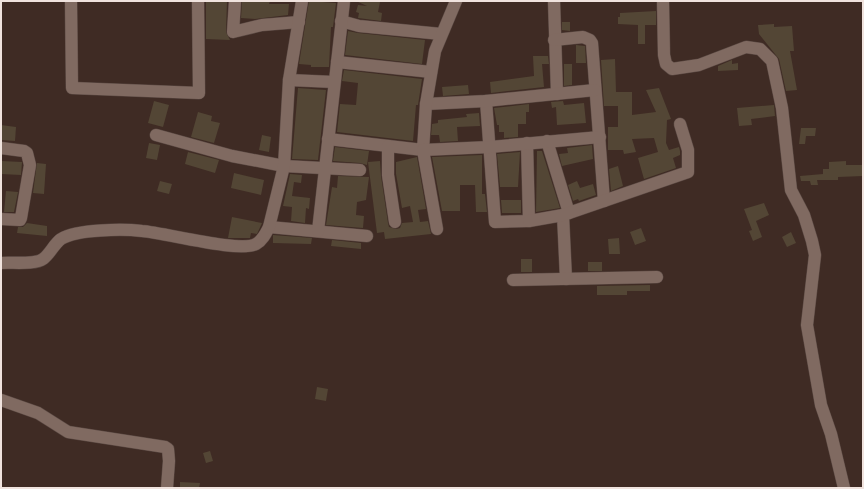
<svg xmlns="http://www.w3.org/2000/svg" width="864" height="489" font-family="Cabin,sans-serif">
<rect width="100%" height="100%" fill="#3f2b24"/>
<g fill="#534635">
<path d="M206,1H227L226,32L230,40L206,39Z"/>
<path d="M242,1H270L269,4H289L288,15L255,19L241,18Z"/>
<path d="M309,1L336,3L333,27H331L329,67H311V65L299,64Z"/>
<path d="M356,1L380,2L378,12L382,13L381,21L358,18L359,13L356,12L358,5L367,6Z"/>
<path d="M656,11V25H645V44H638V25L618,24V17H620V13Z"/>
<path d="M562,22H570V31L562,30Z"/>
<path d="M774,24V27L792,26L794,51H790L797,90L786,91L779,59L759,34L758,25Z"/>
<path d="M348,31L358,33L425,40L422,64L345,55Z"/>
<path d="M576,45L585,46L586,63H576Z"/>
<path d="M533,56H548L549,64H542L544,87L491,93L490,82L534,76Z"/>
<path d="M615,59L616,92H632V115L656,112L646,90L659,88L671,119L667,120L666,143L669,150L679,147L680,151V155L673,158L676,168L644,179L638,158L658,152L654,138L632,139L636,152L624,154L623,150H608V127H618V106H604L601,60Z"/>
<path d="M732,60V64L738,63V70L718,71V66Z"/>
<path d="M564,64H572V85L564,86Z"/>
<path d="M344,70L422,79L418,105H416L413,141L337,132L340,104L356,105L358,83L342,81Z"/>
<path d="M468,85L469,94L443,96L442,87Z"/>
<path d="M298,88L326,90L318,160L292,159Z"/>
<path d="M154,101L169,105L163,127L148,123Z"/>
<path d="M563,101L564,105L584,103L586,123L557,125L556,107L552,108L551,102Z"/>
<path d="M529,104V112H526V124H518V137L504,138V132H499V125H497L494,108Z"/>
<path d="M774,105L775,116L751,119L752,125L739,126L737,108Z"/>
<path d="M198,112L212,116L211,121L220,123L214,143L191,137Z"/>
<path d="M479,113L480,126L457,127L458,141L440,142L439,135H431L432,124L438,123V120L467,117L466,114Z"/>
<path d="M1,125L16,127L15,141L1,140Z"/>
<path d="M801,128H816L815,136H806L805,144H799Z"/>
<path d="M262,135L271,137L269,152L259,150Z"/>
<path d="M149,143L160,145L157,160L146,158Z"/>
<path d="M592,145L593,159L562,166L559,154L568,153L567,148Z"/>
<path d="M335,147L369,151L367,165L360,163L333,161Z"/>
<path d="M537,151H542L560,208L536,212Z"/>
<path d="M188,152L219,160L215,173L185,164Z"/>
<path d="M520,152L518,187H500L497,154Z"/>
<path d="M482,155V194H485L487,212H476L475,185H460V211H442L432,157Z"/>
<path d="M417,157L426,209L418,210L420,222L428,221L431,234L385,239L384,232L377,233L368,162L380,161L381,176L388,223L389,227L396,229L400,228L402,223L413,222L410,206L402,208L396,174V162Z"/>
<path d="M1,161L22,162L21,175L1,174Z"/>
<path d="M846,161V165H863V176L838,177V180H817L818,185H811L810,181H801L800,176L823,174V169H829V162Z"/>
<path d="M37,163L46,164L44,194L33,193Z"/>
<path d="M618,166L623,186L611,191L609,169Z"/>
<path d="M234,173L264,180L261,195L231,188Z"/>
<path d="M290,174L302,175L301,183L294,182L292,196L310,198L309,209L306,208L305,223L291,221L292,207L283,206Z"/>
<path d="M338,176L369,177L366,200L357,202L356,215L364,216L363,228L326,225L332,187L337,188Z"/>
<path d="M160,181L172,184L169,194L157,191Z"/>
<path d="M577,181L580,188L593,184L596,195L579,201L578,199L573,201L568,185Z"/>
<path d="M6,191L18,192L14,212H4Z"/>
<path d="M501,200H521V213H502Z"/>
<path d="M764,203L769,215L756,221L762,237L753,241L749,231L752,230L744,209Z"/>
<path d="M232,217L262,223L257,234L251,233L250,238H228Z"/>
<path d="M27,223L47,226V236L17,233L18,227H23Z"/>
<path d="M641,228L646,241L635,245L630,232Z"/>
<path d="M791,232L796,243L787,247L782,237Z"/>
<path d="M273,235L312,238L311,244L273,243Z"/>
<path d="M619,238L620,254H609L608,239Z"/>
<path d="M332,240L361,243V249L331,246Z"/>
<rect x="521" y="259" width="11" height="13"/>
<rect x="588" y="262" width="14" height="9"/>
<path d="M650,285V291H627V295H597V286Z"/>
<path d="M317,387L328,389L326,401L315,399Z"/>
<path d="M210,451L213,461L206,463L203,453Z"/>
<path d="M180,482L200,483L199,488H180Z"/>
</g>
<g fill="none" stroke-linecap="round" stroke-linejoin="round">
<g stroke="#5a4943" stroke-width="13">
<g id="minor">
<path d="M71,1L72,88L199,93L198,1"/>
<path d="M235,1L233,32L262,25L299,22"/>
<path d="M554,1L557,94"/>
<path d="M663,1L664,55L666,64L672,69L699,65L746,47L760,49L772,61L782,108L791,190L804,215L812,241L815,255L807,325L821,405L831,434L844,488"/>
<path d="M341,21L359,26L441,34"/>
<path d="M554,40L583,37L590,40L592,43L604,201"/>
<path d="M337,62L431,72"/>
<path d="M289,80L334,82"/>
<path d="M486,101L495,222L529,221L527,143"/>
<path d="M426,104L486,101L595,90"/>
<path d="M156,135L232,156L284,166L360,170"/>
<path d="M328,139L423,150L426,104L435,51L456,1"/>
<path d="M547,141L569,213"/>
<path d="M388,146V175L395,222"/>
<path d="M1,148L24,151L27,153L30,165L21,218L20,220L1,219"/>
<path d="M563,215L566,279"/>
<path d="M529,221L563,215L688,172V150L680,124"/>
<path d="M269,227L367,236"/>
<path d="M437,229L423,150L490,147L600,137"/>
<path d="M318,231L344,1"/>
<path d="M1,263C11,262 35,265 43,259C50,254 54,244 61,239C77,229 124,229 142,231C166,233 240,253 256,244C263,240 266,233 269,227L284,166L289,80L302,1"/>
<path d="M513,280L657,277"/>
<path d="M1,400L38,413L68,432L165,447L168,449L169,461L167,488"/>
</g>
</g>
<use href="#minor" stroke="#806a61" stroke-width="12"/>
</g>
<rect width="864" height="489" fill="none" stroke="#f0e3de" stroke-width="4"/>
</svg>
